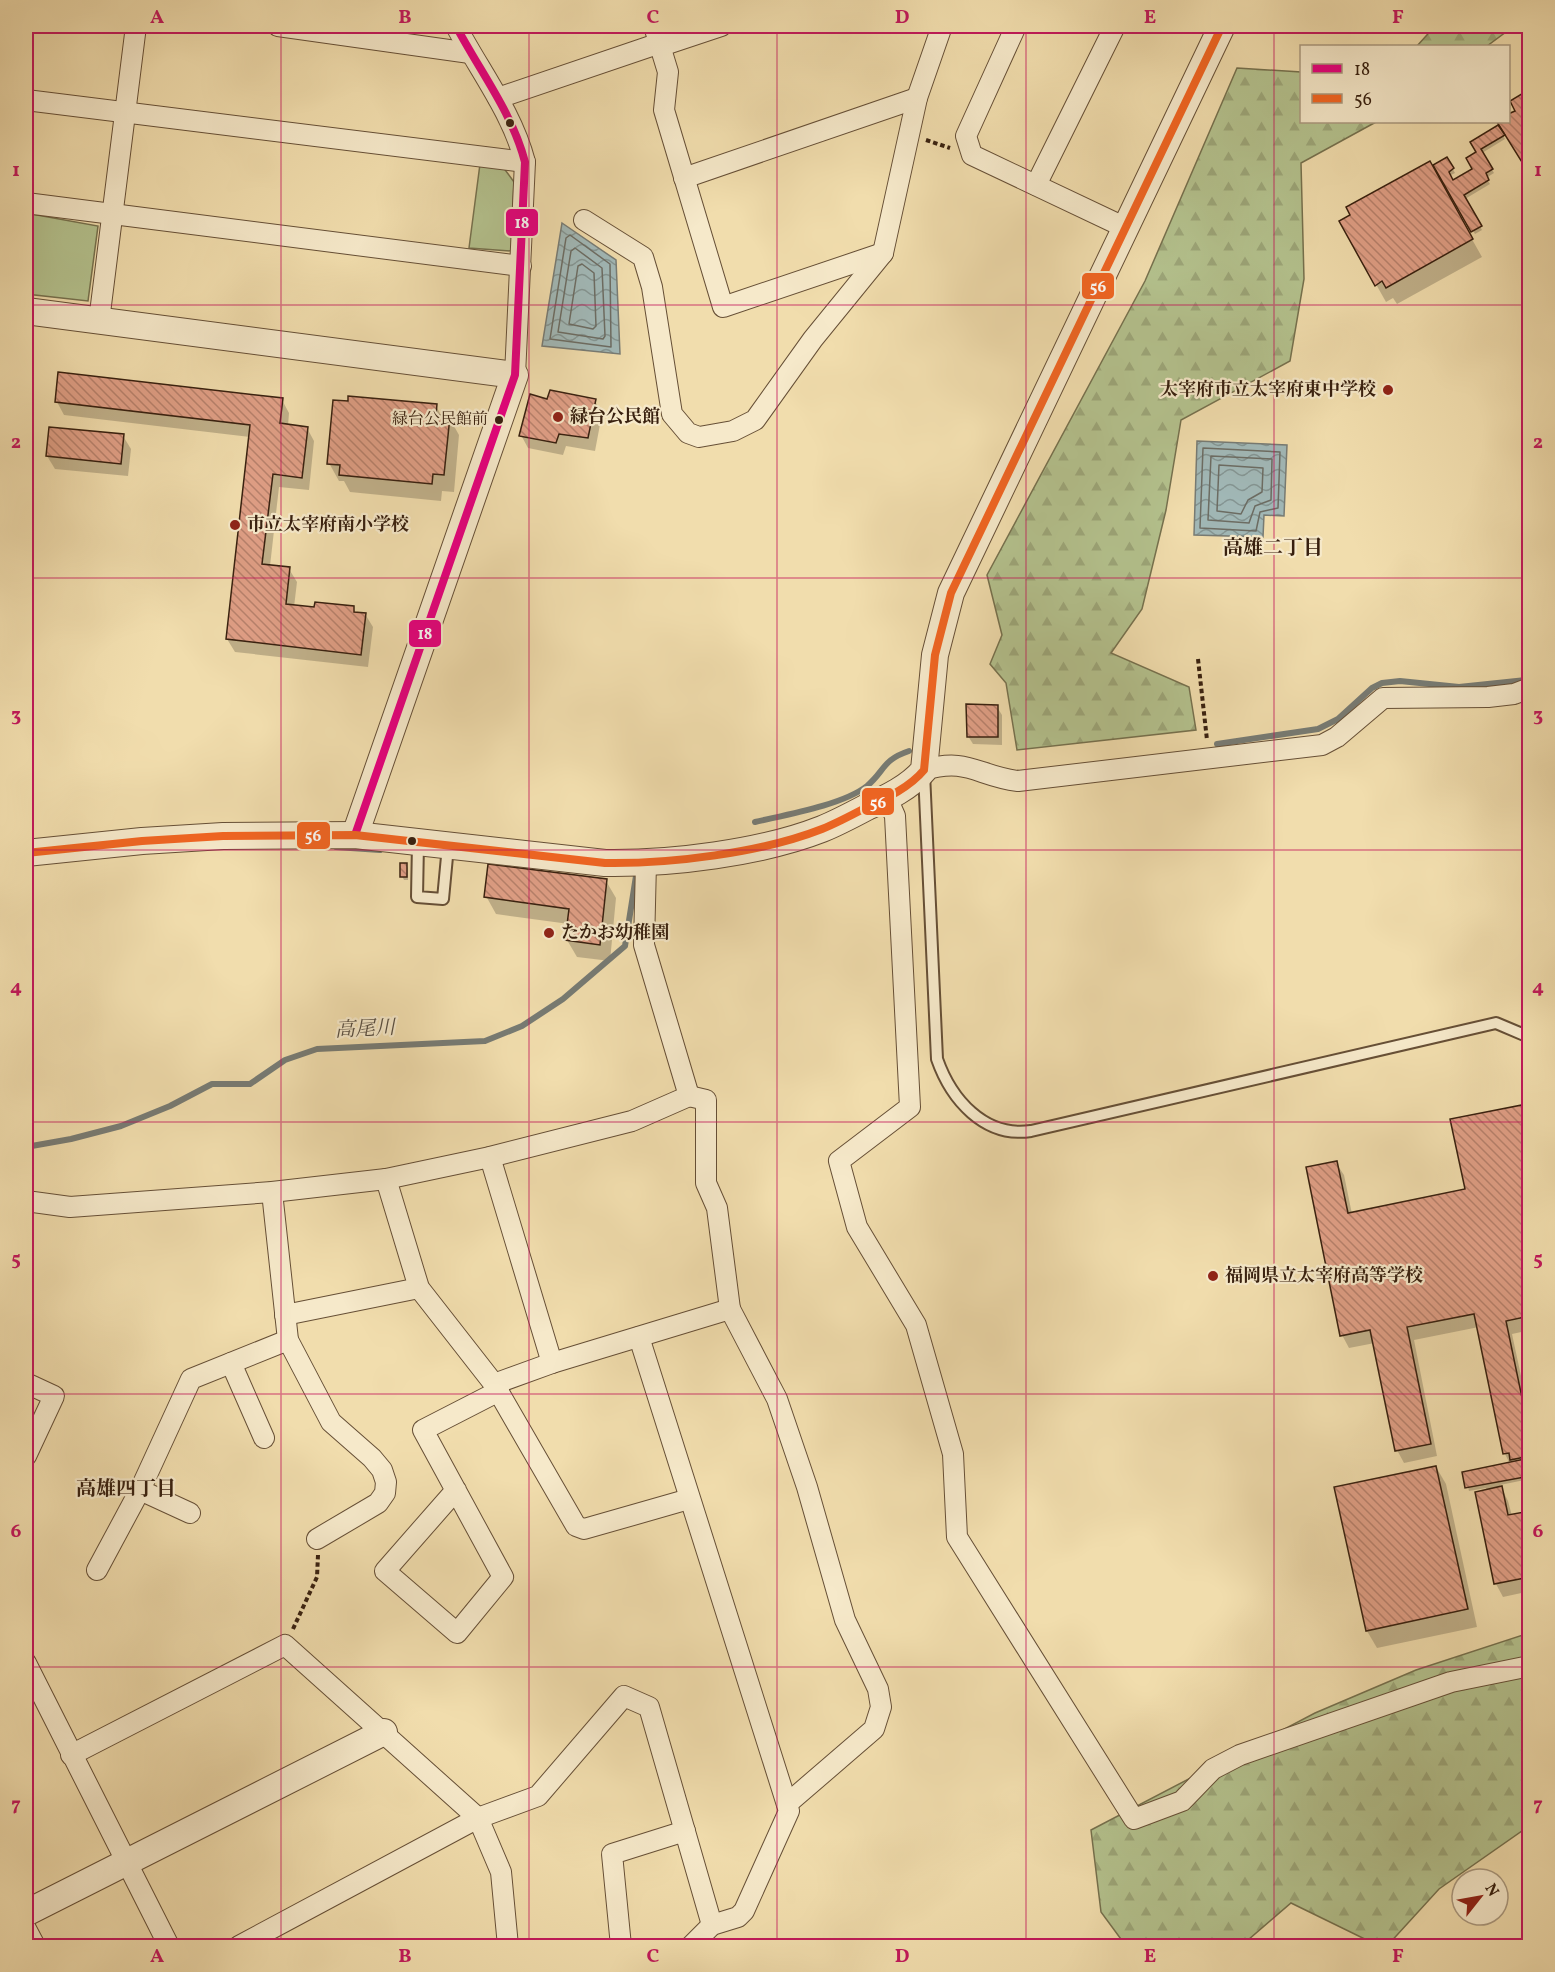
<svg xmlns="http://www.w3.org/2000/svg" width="1555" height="1972" font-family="Vollkorn,'Noto Serif JP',serif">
<defs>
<pattern id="forest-firs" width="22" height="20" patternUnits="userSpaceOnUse" patternTransform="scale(1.5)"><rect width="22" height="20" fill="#b4c28e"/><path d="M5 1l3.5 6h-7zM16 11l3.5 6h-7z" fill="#9ca679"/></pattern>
<pattern id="water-waves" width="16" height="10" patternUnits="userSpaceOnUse" patternTransform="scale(1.5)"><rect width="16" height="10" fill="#a1b8b7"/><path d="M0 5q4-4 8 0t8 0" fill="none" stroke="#849593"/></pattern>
<pattern id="building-back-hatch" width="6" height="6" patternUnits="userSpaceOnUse" patternTransform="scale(1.5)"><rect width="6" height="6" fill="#e09f86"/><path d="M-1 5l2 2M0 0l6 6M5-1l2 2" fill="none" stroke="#b7816c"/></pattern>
</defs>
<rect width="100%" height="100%" fill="#f1ddad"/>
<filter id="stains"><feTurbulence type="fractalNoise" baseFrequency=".00333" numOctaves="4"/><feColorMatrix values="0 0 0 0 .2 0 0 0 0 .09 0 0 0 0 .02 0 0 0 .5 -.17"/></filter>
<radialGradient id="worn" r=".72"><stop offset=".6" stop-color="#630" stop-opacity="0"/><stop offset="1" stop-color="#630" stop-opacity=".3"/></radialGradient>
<g fill="url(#forest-firs)" stroke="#76714e" stroke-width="1.5">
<path d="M1435,26H1514L1487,46H1417Z"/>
<path d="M1237,68L1301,72L1302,122H1376L1301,163L1304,279L1290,361L1181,420L1166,510L1142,609L1111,653L1189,687L1196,730L1017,750L1006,683L990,664L1002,635L987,575L1145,281Z"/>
<path d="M1529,1633V1826L1439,1889L1387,1946H1379L1291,1903L1241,1946H1126L1101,1912L1091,1830L1315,1713L1416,1670Z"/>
</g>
<g fill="#b4c28e" stroke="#76714e" stroke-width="1.5">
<path d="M480,164L503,167L514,182L511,251L469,248Z"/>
<path d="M26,213L98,226L88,301L26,294Z"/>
</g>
<g fill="url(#water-waves)" stroke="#777b74" stroke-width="1.5">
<path d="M562,223L616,260L620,354L542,346Z"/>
<path d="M1197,441L1287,445L1284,516L1264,515L1263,537L1194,535Z"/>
</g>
<g fill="#0003">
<path d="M1498,127L1505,139L1482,153L1494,173L1486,178L1490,184L1465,199L1482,230L1475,234L1435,166L1447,159L1455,173L1449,176L1453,182L1474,170L1478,153L1472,142Z"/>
<path d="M1429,163L1482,257L1397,304L1393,298L1386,302L1341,222Z"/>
<path d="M282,400L289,413L288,426L307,428L314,441L309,490L279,487L270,566L289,569L297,582L294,607L353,608L357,614H365L373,627L368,667L235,652L227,639L250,437L64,415L57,402Z"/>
<path d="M547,401H595L602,414L595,451L566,446L563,455L528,448L521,435Z"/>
<path d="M436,406L442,417H449L459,435L454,492L442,491L441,501L350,492L344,481H339L329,463Z"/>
<path d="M123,436L131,449L128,476L55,469L47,456Z"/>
<path d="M997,707L1002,715V745L973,744L968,736Z"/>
<path d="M406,864L408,868V880H404L402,876Z"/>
<path d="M606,881L616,898L610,961L577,957L567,940L569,924L496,914L486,896Z"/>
<path d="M1521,1106L1530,1124V1330L1512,1334L1530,1418V1479L1500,1485L1508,1501L1512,1516L1530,1512V1591L1503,1597L1496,1584L1477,1493L1487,1491L1486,1488L1469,1491L1464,1473L1510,1464L1505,1454L1479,1327L1414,1340L1437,1456L1404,1463L1397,1450L1375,1343L1349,1348L1342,1335L1336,1163L1344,1175L1352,1214L1467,1190Z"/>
<path d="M1436,1467L1446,1484L1477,1627L1377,1648L1367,1631Z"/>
</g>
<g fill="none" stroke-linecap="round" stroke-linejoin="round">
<g stroke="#6c6c63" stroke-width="1.5">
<path d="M570,235L610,264L611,347L550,339L566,238Z"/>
<path d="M575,248L602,268L605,336L603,339L558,332L571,251Z"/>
<path d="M582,264L594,273L596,326L593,329L569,324L578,266Z"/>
<path d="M1203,448L1280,452L1278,508L1260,512L1256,531L1200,528Z"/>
<path d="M1211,456L1272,459L1271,500L1255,506L1249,523L1208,520Z"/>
<path d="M1219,465L1263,468L1262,492L1248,500L1241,514L1217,511Z"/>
</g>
<g stroke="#777b74" stroke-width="6">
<path d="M1217,744L1318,729L1338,719L1372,688L1382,683L1400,681L1459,687L1526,680"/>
<path d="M755,822C785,815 843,805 867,786C885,771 882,760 909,751"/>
<path d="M336,847L380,850"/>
<path d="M26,1147L71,1139L121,1126L170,1106L212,1084H250L285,1060L317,1049L485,1041L522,1026L563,999L625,946L636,876"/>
</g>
</g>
<g fill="url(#building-back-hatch)" stroke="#38200f" stroke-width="1.5">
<path d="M1530,89V175L1497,122H1508V114L1515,111L1510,101Z"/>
<path d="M1498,125L1505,135L1481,149L1493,169L1486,173L1489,180L1464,195L1482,226L1471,232L1433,165L1447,157L1454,168L1449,172L1453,180L1472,169L1466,158L1476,152L1470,142Z"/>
<path d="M1430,161L1473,239L1386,288L1382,281L1375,286L1339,221L1350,215L1346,207Z"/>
<path d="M58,372L283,398L280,423L308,427L302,478L273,474L262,564L290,567L286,604L314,607L315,602L354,606V612L366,613L361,655L226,639L250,425L55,402Z"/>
<path d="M550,390L596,399L588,438L559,434L556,443L519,436L530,394L547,399Z"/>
<path d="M348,396L437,404L436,415L450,416L444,475L433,474L432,484L339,475L340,465L327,464L333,400L348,401Z"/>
<path d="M49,427L124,434L121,464L46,456Z"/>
<path d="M966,704L998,705V737H967Z"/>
<rect x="400" y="863" width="7" height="14"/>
<path d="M488,864L607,879L600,945L565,940L569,909L484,897Z"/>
<path d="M1522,1105L1530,1142V1316L1506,1321L1530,1436V1456L1510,1460L1509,1453L1503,1454L1474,1314L1407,1327L1431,1444L1395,1451L1370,1330L1340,1336L1306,1167L1337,1161L1348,1213L1465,1189L1450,1119Z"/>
<path d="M1530,1458V1476L1465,1488L1462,1472Z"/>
<path d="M1436,1466L1468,1609L1366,1631L1334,1487Z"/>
<path d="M1502,1486L1508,1515L1530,1511V1577L1494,1584L1475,1492Z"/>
</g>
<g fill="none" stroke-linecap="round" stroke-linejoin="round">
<g stroke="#664f36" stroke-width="14">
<g id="service">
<path d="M924,773L937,1059C951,1099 984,1138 1031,1131L1496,1023L1529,1037"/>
<path d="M418,843L417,897L443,899L448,846"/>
</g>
</g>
<g stroke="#664f36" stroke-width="22">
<g id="minor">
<path d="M278,26L470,53"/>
<path d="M456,26C479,70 512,112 525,162L515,375"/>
<path d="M654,26L668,72L664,110L723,307L883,253"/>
<path d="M1016,26L966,136L972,155L1126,228"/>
<path d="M661,46L721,26"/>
<path d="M498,98L660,43"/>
<path d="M26,100L525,162"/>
<path d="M684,178L917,98"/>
<path d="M1036,185L1115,26"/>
<path d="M26,203L521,266"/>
<path d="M584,220L643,257L652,287L672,414L688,433L699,437L733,431L755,420L813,339L883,253L917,98L942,26"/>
<path d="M99,321L136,26"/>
<path d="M924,770C968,757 977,776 1018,781L1322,745L1337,737L1383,698L1488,697L1514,694L1530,688"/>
<path d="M887,798L895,816L910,1107L839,1161L857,1227L916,1325L953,1454L957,1537L1134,1819L1182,1801L1213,1769L1240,1755L1451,1682L1530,1666"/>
<path d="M689,1096L706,1100V1183L717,1208L730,1309"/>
<path d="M490,1157L552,1363"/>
<path d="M386,1179L419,1288L494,1384L576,1526L584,1529L689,1499"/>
<path d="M272,1192L288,1340L331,1422L372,1458L382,1470L386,1482L385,1493L378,1503L317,1539"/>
<path d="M26,1201L70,1207L272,1192L386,1179L490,1157L632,1121L689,1096L644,945L646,863"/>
<path d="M285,1315L419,1288"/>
<path d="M639,1337L789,1811L744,1911L738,1917L712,1925L691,1946"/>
<path d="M231,1363L264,1438"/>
<path d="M26,1383L54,1396L26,1456"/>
<path d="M494,1384L552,1363L730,1309L777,1399L807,1487L845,1620L878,1689L881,1707L874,1729L787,1804"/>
<path d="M140,1490L190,1513"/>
<path d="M456,1490L385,1571L457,1633L503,1577L423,1430L499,1391"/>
<path d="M97,1570L140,1490L191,1379L288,1340"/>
<path d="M26,1663L169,1946"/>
<path d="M71,1755L285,1645L478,1818L501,1872L508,1946"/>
<path d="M26,1929L35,1946"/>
<path d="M239,1946L478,1818L538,1796L624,1696L649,1707L712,1925"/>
<path d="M621,1946L612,1854L685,1831"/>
</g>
</g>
<g stroke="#664f36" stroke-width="28">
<g id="tertiary">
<path d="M26,311L515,375L355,835"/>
<path d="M26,853L142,841L223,836L355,835L605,863C670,864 761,853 822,829C837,823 852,815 867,807C887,798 910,787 924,770L935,655L951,593L1222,26"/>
<path d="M26,1913L384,1732"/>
</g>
</g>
<g stroke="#38200f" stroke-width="4" stroke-dasharray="4.5 3" stroke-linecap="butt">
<path d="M926,140L950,148"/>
<path d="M1198,659L1207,740"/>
<path d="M293,1629L317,1577L318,1555"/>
</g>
<use href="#service" stroke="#f6e9ca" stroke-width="10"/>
<use href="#minor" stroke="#f6e9ca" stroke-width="20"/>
<use href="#tertiary" stroke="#f6e9ca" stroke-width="26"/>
<g stroke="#f6e9ca" stroke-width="12">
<path id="bus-1" d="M355,835L515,375L525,162C512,112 479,70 456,26"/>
</g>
<g stroke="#f6e9ca" stroke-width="12">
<path id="bus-2" d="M26,853L142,841L223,836L355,835L605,863C670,864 761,853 822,829C837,823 852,815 867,807C887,798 910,787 924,770L935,655L951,593L1222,26"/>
</g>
<use href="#bus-1" stroke="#e5007d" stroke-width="8"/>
<use href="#bus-2" stroke="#f26522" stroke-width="8"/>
</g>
<path fill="none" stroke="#c2185b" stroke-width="1.5" stroke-opacity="0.55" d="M281,26V1946M529,26V1946M777,26V1946M1026,26V1946M1274,26V1946M26,305H1530M26,578H1530M26,850H1530M26,1122H1530M26,1394H1530M26,1667H1530"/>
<g fill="#38200f" stroke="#f6e9ca" stroke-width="2">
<circle cx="510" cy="123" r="5"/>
<circle cx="499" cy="420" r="5"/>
<circle cx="412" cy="841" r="5"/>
</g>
<g fill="#8f2418" stroke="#f6e9ca" stroke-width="2">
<circle cx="1388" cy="390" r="6"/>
<circle cx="558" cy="417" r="6"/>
<circle cx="235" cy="525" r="6"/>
<circle cx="549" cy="933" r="6"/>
<circle cx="1213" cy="1276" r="6"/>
</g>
<g text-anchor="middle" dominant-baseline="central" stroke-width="4.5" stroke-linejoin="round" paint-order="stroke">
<g font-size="16" fill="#38200f" stroke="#f6e9ca" text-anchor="end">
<text x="488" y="420">緑台公民館前</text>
</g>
<g font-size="18" font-weight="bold" fill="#38200f" stroke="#f6e9ca" text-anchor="start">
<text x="1376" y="390" text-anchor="end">太宰府市立太宰府東中学校</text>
<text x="570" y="417">緑台公民館</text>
<text x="247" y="525">市立太宰府南小学校</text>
<text x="561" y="933">たかお幼稚園</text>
<text x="1225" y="1276">福岡県立太宰府高等学校</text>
</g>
<g font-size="20" font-weight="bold" fill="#38200f" stroke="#f6e9ca">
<text x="1273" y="549">高雄二丁目</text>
<text x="126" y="1490">高雄四丁目</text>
</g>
<g font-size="20" font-style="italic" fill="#584e41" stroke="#f6e9ca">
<text transform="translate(365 1030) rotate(-3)">高尾川</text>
</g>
</g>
<g stroke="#f6e9ca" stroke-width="2">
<rect x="505" y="208" width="34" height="29" rx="6" fill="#e5007d"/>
<rect x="1081" y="272" width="34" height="28" rx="6" fill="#f26522"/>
<rect x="408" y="619" width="34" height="29" rx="6" fill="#e5007d"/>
<rect x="861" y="787" width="34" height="29" rx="6" fill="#f26522"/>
<rect x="296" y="821" width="35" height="29" rx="6" fill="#f26522"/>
</g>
<g font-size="16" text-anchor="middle" font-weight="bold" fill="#fff">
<text x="522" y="228">18</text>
<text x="1098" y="292">56</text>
<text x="425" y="639">18</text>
<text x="878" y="808">56</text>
<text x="313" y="841">56</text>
</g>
<rect width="1555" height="1972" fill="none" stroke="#f1ddad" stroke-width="66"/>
<rect x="1300" y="45" width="210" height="78" fill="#f6e9ca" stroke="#aa997f" stroke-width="1.5"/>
<rect x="1312" y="64" width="30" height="9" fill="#e5007d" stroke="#aa997f" stroke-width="1.5"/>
<text x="1354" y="75" font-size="18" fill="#38200f">18</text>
<rect x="1312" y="94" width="30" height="9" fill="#f26522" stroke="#aa997f" stroke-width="1.5"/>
<text x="1354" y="105" font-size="18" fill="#38200f">56</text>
<g transform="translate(1480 1897) rotate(59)"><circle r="28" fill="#f6e9ca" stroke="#aa997f" stroke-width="1.5"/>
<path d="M0-4.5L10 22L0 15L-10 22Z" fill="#8f2418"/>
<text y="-9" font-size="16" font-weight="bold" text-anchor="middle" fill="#38200f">N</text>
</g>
<rect x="33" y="33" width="1489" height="1906" fill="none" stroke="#c2185b" stroke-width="2"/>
<g font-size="20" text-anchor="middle" font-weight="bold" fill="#c2185b">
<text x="157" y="23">A</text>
<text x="405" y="23">B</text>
<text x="653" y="23">C</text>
<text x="902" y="23">D</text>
<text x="1150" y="23">E</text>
<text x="1398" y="23">F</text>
<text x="16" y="176">1</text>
<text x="1538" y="176">1</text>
<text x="16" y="448">2</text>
<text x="1538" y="448">2</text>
<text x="16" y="721">3</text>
<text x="1538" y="721">3</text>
<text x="16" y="993">4</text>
<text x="1538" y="993">4</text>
<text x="16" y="1265">5</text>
<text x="1538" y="1265">5</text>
<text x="16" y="1537">6</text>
<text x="1538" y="1537">6</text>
<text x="16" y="1810">7</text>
<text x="1538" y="1810">7</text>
<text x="157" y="1962">A</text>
<text x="405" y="1962">B</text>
<text x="653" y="1962">C</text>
<text x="902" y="1962">D</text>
<text x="1150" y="1962">E</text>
<text x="1398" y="1962">F</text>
</g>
<rect width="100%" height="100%" filter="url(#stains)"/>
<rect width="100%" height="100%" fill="url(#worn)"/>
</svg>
